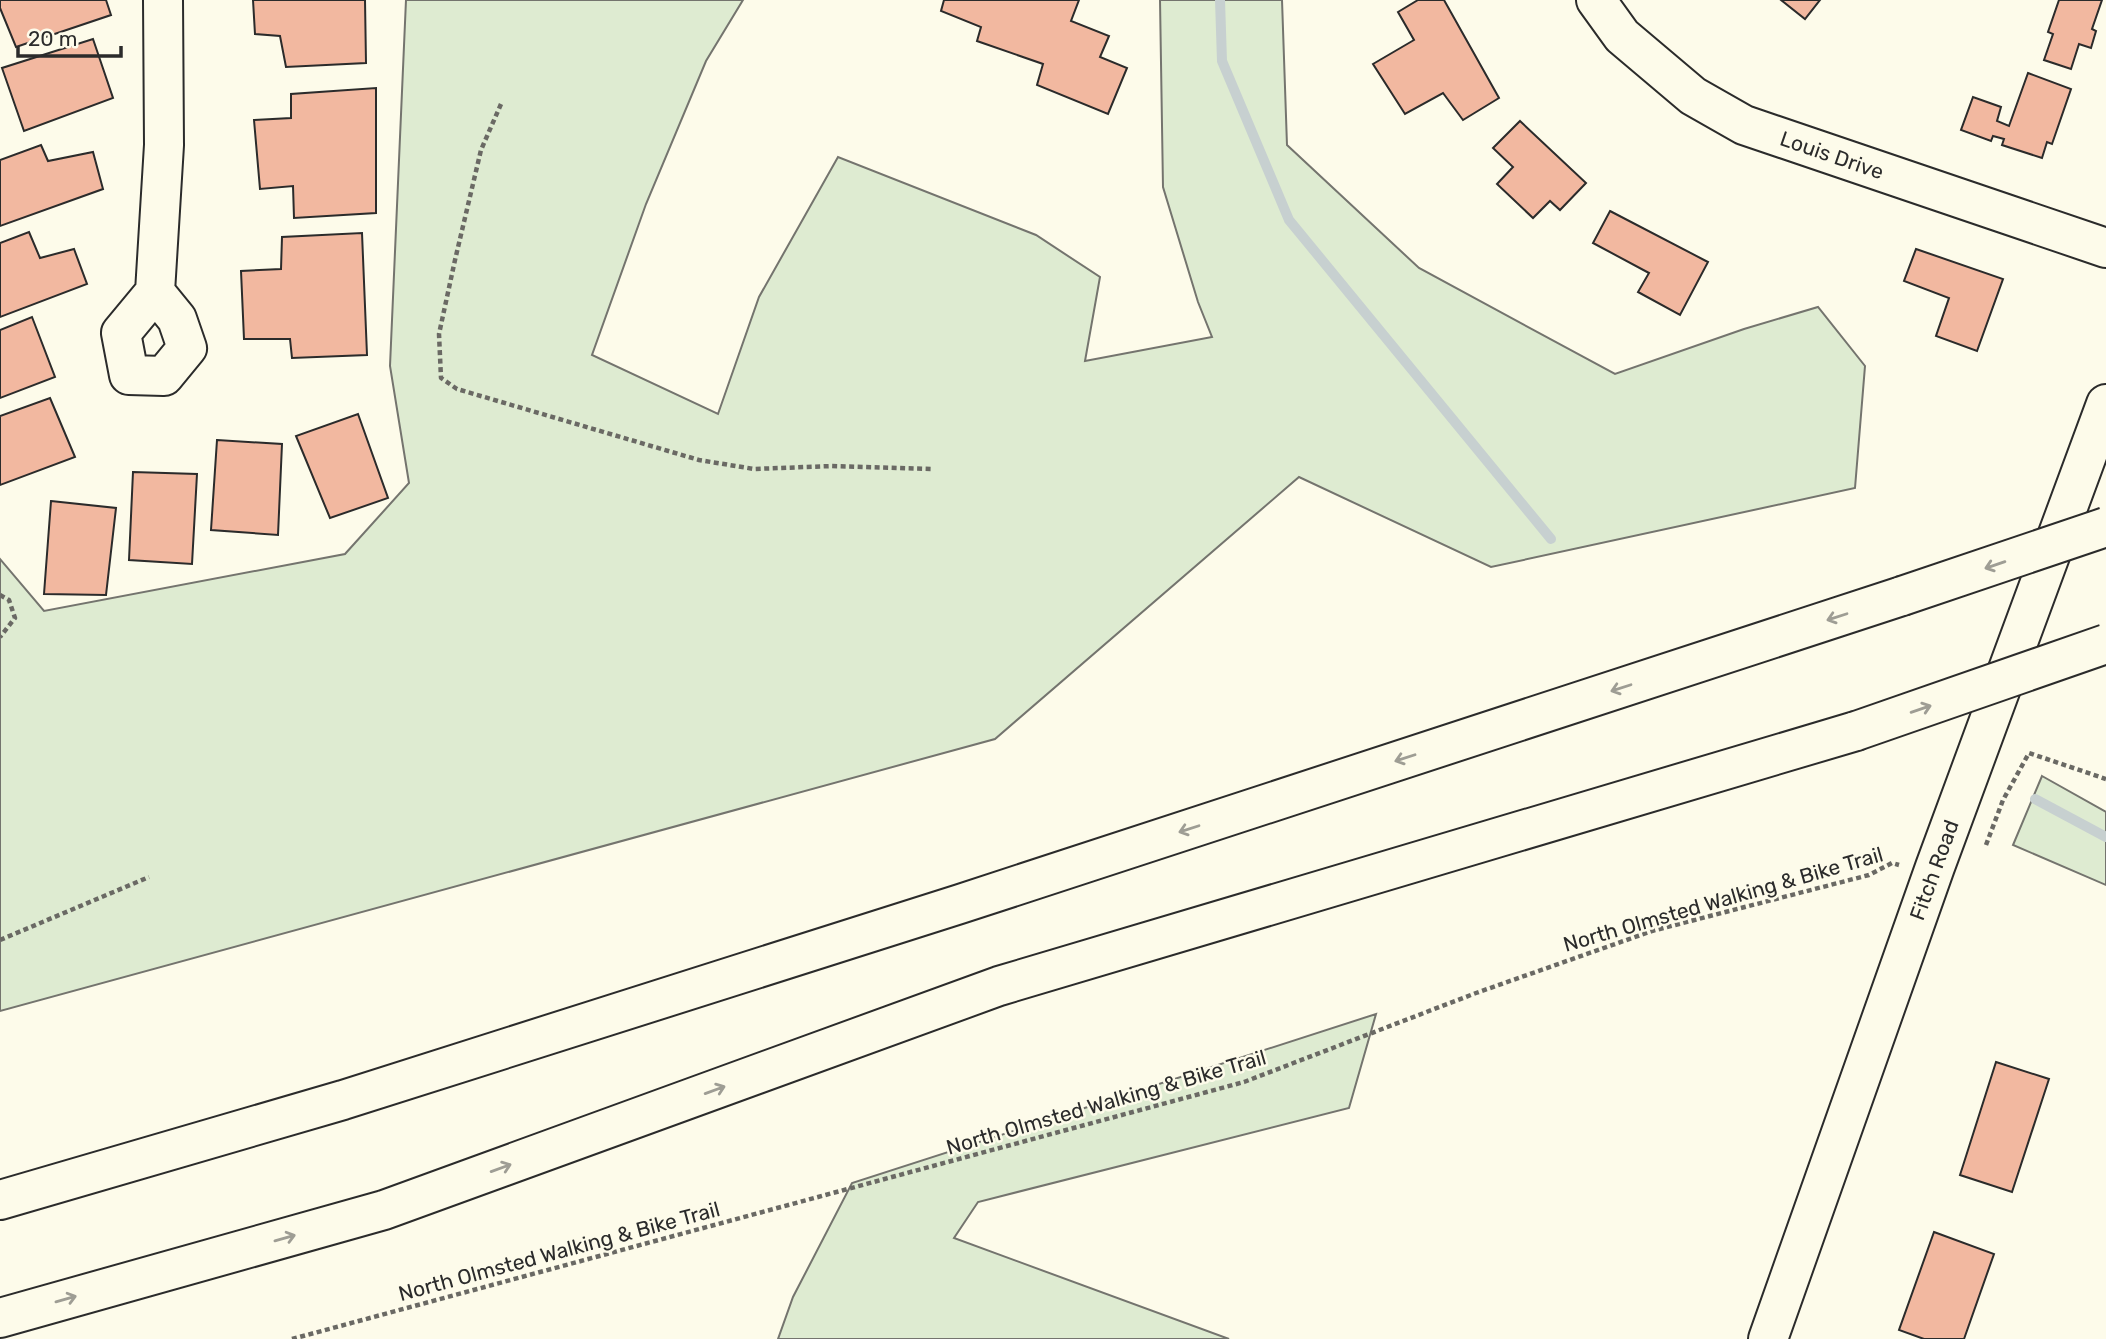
<svg xmlns="http://www.w3.org/2000/svg" width="2106" height="1339" font-family="Rubik,sans-serif">
<rect width="100%" height="100%" fill="#fdfbea"/>
<g fill="#deebd1" stroke="#74746e" stroke-width="2">
<path d="M406,0H743L706,61L646,204L592,355L718,414L759,297L838,157L1036,235L1100,277L1085,361L1212,337L1198,302L1163,187L1160,0H1282L1287,145L1419,268L1615,374L1744,329L1818,307L1865,366L1855,488L1491,567L1299,477L995,739L0,1011V559L44,611L345,554L409,483L390,366Z"/>
<path d="M2042,776L2106,812V885L2013,845Z"/>
<path d="M1376,1014L1349,1108L978,1202L954,1238L1229,1339H778L793,1297L852,1183Z"/>
</g>
<g fill="none" stroke-linecap="round" stroke-linejoin="round">
<g stroke="#c7d0d0" stroke-width="10">
<path d="M1220,0L1222,61L1289,220L1551,539"/>
<path d="M2035,799L2106,837"/>
</g>
</g>
<g fill="#f2b8a0" stroke="#2b2b2b" stroke-width="2">
<path d="M0,0H106L111,15L16,47L0,8Z"/>
<path d="M253,0H365L366,63L286,67L280,36L255,34Z"/>
<path d="M944,0H1079L1071,21L1109,36L1100,57L1127,68L1108,114L1037,85L1043,64L977,41L981,27L941,11Z"/>
<path d="M1418,0H1444L1499,98L1463,120L1443,93L1405,114L1373,64L1414,40L1398,12Z"/>
<path d="M1781,0H1820L1805,19Z"/>
<path d="M2059,0H2102L2092,29L2096,31L2091,48L2079,44L2071,69L2044,60L2053,34L2048,32Z"/>
<path d="M93,39L113,98L24,131L2,68Z"/>
<path d="M2028,73L2071,89L2052,144L2047,142L2042,158L2002,145L2004,139L1993,136L1991,141L1961,130L1973,97L2001,107L1997,121L2009,126Z"/>
<path d="M376,88V213L294,218L293,186L260,189L254,120L291,118V94Z"/>
<path d="M1520,121L1586,183L1560,210L1550,201L1533,218L1497,184L1513,167L1493,148Z"/>
<path d="M41,145L48,161L93,152L103,189L0,226V160Z"/>
<path d="M1610,211L1708,262L1680,315L1638,292L1649,273L1593,243Z"/>
<path d="M29,232L40,258L74,249L87,284L0,317V243Z"/>
<path d="M362,233L367,355L292,358L290,339H244L241,271L281,269L282,237Z"/>
<path d="M1916,249L2003,279L1977,351L1936,336L1949,298L1904,281Z"/>
<path d="M32,317L55,377L0,398V330Z"/>
<path d="M50,398L75,457L0,485V416Z"/>
<path d="M358,414L388,498L330,518L296,436Z"/>
<path d="M217,440L282,444L278,535L211,530Z"/>
<path d="M133,472L197,474L192,564L129,560Z"/>
<path d="M51,501L116,508L106,595L44,594Z"/>
<path d="M1996,1062L2049,1079L2012,1192L1960,1175Z"/>
<path d="M1934,1232L1994,1254L1964,1339H1924L1899,1330Z"/>
</g>
<g fill="none" stroke-linecap="round" stroke-linejoin="round">
<g stroke="#2b2b2b" stroke-width="42">
<g id="minor">
<path d="M1596,0L1622,36L1693,96L1744,125L2106,248"/>
<path d="M155,292L177,319L187,348L164,376L129,375L121,333L155,292L164,145L163,0"/>
<path d="M1768,1339L1935,867L2106,404"/>
</g>
</g>
<g stroke="#2b2b2b" stroke-width="42">
<g id="highway">
<path d="M0,1200L343,1100L960,904L1902,596"/>
<path d="M0,1318L384,1210L999,986L1856,731"/>
</g>
</g>
<g stroke="#6a6964" stroke-width="4.5" stroke-dasharray="5 3.5" stroke-linecap="butt">
<path d="M501,104L481,150L455,260L439,334L441,378L457,389L699,460L754,469L832,466L931,469"/>
<path d="M0,595L9,600L15,618L0,637"/>
<path d="M1986,845L2003,800L2029,753L2106,779"/>
<path d="M0,940L149,877"/>
<path d="M292,1339L1244,1082L1476,993L1652,931L1869,875L1892,863L1899,865"/>
</g>
<use href="#minor" stroke="#fdfbea" stroke-width="38"/>
<use href="#highway" stroke="#fdfbea" stroke-width="38"/>
<g stroke="#2b2b2b" stroke-width="42" stroke-linecap="butt">
<g id="highway-bridge">
<path d="M1902,596L2106,527"/>
<path d="M1856,731L2106,644"/>
</g>
</g>
<use href="#highway-bridge" stroke="#fdfbea" stroke-width="38"/>
</g>
<defs><path id="oneway-shaft" d="M-6 0H5M1.5-3L5.5 0L1.5 3" fill="none" stroke-width="1.6" stroke-linecap="round" stroke-linejoin="round" transform="scale(1.75)"/></defs>
<g stroke="#9e9d94">
<use href="#oneway-shaft" transform="translate(1995 565) rotate(161)"/>
<use href="#oneway-shaft" transform="translate(1837 617) rotate(162)"/>
<use href="#oneway-shaft" transform="translate(1621 688) rotate(162)"/>
<use href="#oneway-shaft" transform="translate(1921 709) rotate(-19)"/>
<use href="#oneway-shaft" transform="translate(1405 758) rotate(162)"/>
<use href="#oneway-shaft" transform="translate(1189 829) rotate(162)"/>
<use href="#oneway-shaft" transform="translate(715 1090) rotate(-20)"/>
<use href="#oneway-shaft" transform="translate(501 1168) rotate(-20)"/>
<use href="#oneway-shaft" transform="translate(285 1238) rotate(-16)"/>
<use href="#oneway-shaft" transform="translate(66 1299) rotate(-16)"/>
</g>
<g text-anchor="middle" dominant-baseline="central" stroke-width="5" stroke-linejoin="round" paint-order="stroke">
<g font-size="21" fill="#2b2b2b" stroke="#fdfbea">
<text transform="translate(1832 155) rotate(19)">Louis Drive</text>
<text transform="translate(1934 870) rotate(-70)">Fitch Road</text>
<text transform="translate(1723 899) rotate(-16)">North Olmsted Walking &amp; Bike Trail</text>
<text transform="translate(1106 1102) rotate(-16)">North Olmsted Walking &amp; Bike Trail</text>
<text transform="translate(559 1251) rotate(-15)">North Olmsted Walking &amp; Bike Trail</text>
</g>
</g>
<path d="M18 46v10h103v-10" fill="none" stroke="#2b2b2b" stroke-width="3.5"/>
<text x="28" y="46" font-size="21" fill="#2b2b2b" stroke="#fdfbea" stroke-width="5" paint-order="stroke">20 m</text>
</svg>
